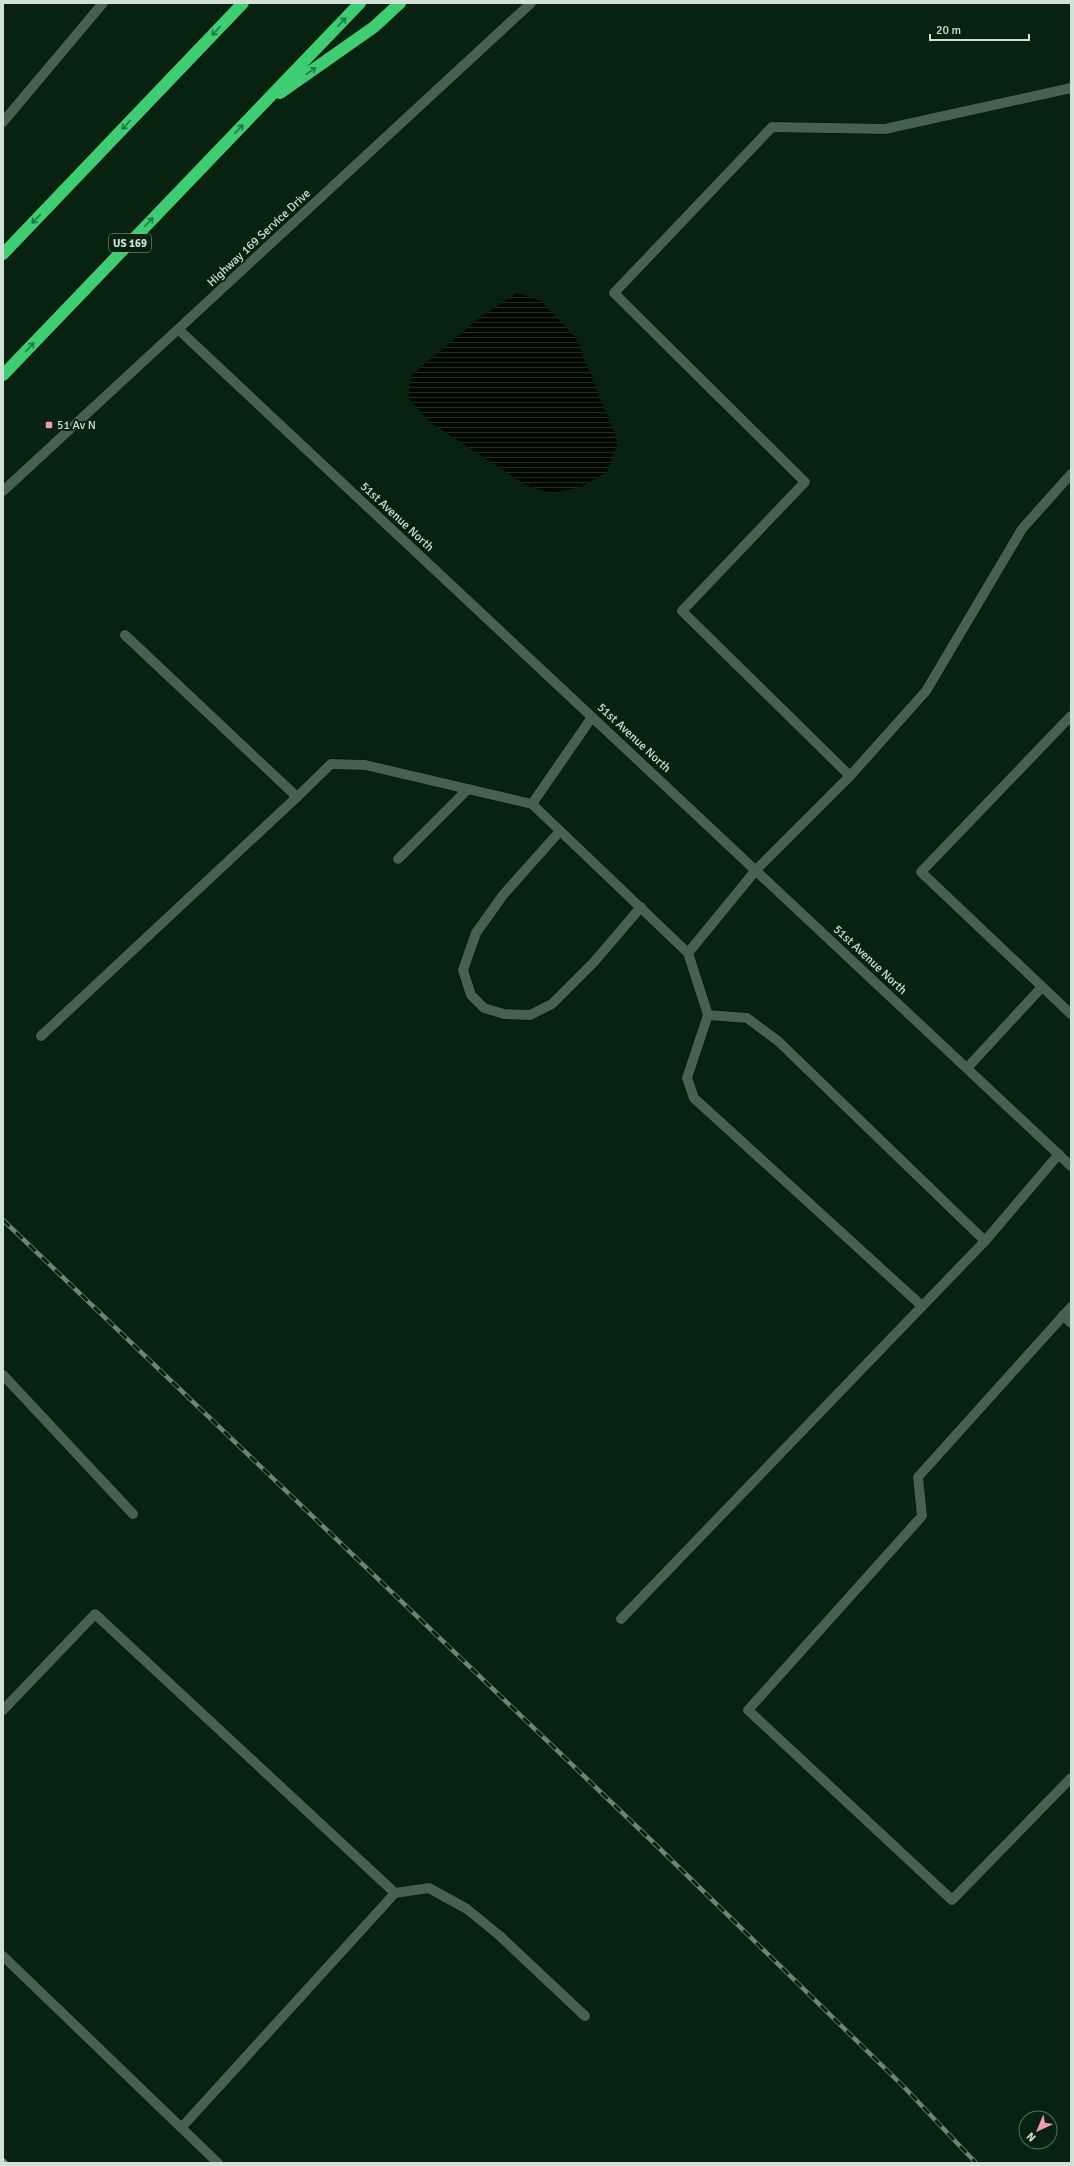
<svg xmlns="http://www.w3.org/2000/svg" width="1074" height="2166" font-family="Signika,sans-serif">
<defs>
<pattern id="water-rules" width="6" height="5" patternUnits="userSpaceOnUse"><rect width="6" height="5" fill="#000800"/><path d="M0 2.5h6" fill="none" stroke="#242c24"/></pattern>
<pattern id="building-cross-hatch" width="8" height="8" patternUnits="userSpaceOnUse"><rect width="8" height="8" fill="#7d9983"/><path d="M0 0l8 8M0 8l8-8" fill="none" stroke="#6a806f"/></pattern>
</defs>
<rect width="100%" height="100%" fill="#082210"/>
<path fill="url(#water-rules)" d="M517,293L541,301L576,338L618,442L607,472L581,487L551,493L526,485L431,423L408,398L412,375L480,317Z"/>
<path fill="url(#building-cross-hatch)" d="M3,2157L9,2163H3Z"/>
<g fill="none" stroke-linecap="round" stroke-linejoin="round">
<g stroke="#000b01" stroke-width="11">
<g id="minor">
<path d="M3,122L103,3"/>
<path d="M179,330L1071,1166"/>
<path d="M3,491L531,3"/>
<path d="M125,635L297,797L331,764L365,765L532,804L592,717"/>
<path d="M1071,716L921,872L1071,1014"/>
<path d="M850,776L682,611L805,482L614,293L772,127L885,129L1071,88"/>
<path d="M532,804L688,953"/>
<path d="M560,831L503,895L476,933L463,970L471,995L484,1008L504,1014L530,1015L552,1004L594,962L641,907"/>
<path d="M398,859L468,789"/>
<path d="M708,1015L747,1018L778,1041L985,1241"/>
<path d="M41,1036L297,797"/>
<path d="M967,1068L1042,987"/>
<path d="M922,1306L694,1098L687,1078L708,1015L688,953L756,870L850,776L926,691L1022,529L1071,474"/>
<path d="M1071,1307L918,1477L922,1516L748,1710L952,1900L1071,1778"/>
<path d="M1063,1315L1071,1323"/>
<path d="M3,1375L133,1514"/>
<path d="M621,1619L985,1241L1059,1154"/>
<path d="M3,1710L95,1614L395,1893L182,2127"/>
<path d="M395,1893L429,1888L467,1909L500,1936L585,2016"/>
<path d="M3,1956L218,2163"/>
</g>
</g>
<g stroke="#000b01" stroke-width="13">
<g id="highway">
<path d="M280,93L374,27L400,3"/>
<path d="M3,254L243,3"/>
<path d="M3,375L360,3"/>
</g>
</g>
<use href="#minor" stroke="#46614d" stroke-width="10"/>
<use href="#highway" stroke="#3dce73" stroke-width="12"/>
<g stroke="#6f8475" stroke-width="4.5">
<path id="rail" d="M3,1220L657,1846L903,2086L976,2163"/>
</g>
<use href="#rail" stroke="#082210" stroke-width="3" stroke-dasharray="9" stroke-linecap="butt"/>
</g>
<defs><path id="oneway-shaft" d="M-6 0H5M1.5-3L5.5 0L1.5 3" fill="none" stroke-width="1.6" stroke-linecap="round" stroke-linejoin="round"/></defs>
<g stroke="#227842">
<use href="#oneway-shaft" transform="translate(342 22) rotate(-46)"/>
<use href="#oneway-shaft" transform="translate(216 31) rotate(134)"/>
<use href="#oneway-shaft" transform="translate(311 71) rotate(-35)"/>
<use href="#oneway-shaft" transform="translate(126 125) rotate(134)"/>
<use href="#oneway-shaft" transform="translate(239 129) rotate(-46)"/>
<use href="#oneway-shaft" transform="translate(36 219) rotate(134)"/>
<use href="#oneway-shaft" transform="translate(149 222) rotate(-46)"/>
<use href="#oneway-shaft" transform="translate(30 347) rotate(-46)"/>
</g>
<rect fill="#f19ab2" stroke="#082210" stroke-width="1.5" x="45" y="421" width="8" height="8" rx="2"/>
<g text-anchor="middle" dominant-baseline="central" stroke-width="4" stroke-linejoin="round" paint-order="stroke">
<rect fill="#082210" stroke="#95a89a" stroke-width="1" x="109" y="234" width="42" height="18" rx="3"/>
<g font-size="11" font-weight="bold" fill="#d2e1d5">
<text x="130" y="243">US 169</text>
</g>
<g font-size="12" fill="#d2e1d5" stroke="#082210">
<text transform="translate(259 238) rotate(-43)">Highway 169 Service Drive</text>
<text transform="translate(397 517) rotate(43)">51st Avenue North</text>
<text transform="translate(634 738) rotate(43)">51st Avenue North</text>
<text transform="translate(870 960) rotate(43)">51st Avenue North</text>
</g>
<g font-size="12" fill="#d2e1d5" stroke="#082210" text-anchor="start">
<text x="57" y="425">51 Av N</text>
</g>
</g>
<rect width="1074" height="2166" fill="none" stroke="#d2e1d5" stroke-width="8"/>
<g transform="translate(1038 2130) rotate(224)"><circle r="19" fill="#082210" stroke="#596e5f"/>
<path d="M0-3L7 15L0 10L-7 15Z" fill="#f19ab2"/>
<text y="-6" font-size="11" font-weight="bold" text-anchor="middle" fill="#d2e1d5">N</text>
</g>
<path d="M930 34v6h99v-6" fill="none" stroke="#d2e1d5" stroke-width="2"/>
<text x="936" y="34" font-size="12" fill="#d2e1d5" stroke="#082210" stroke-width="3" paint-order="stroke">20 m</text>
</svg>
